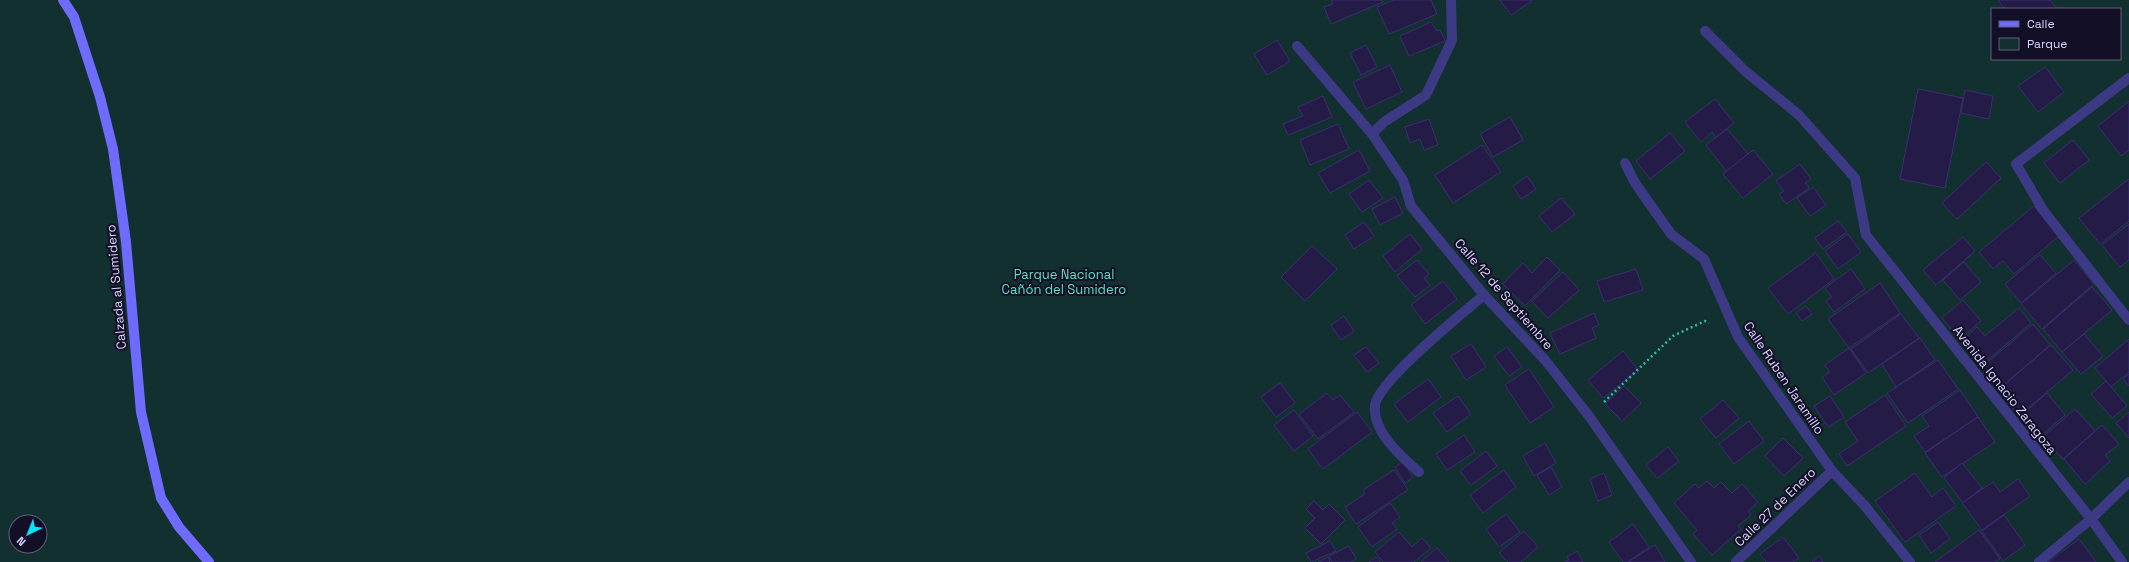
<svg xmlns="http://www.w3.org/2000/svg" width="2129" height="562" font-family="'Space Grotesk',sans-serif">
<rect width="100%" height="100%" fill="#130f26"/>
<path fill="#12302f" fill-rule="evenodd" d="M0,0H2129V562H0ZM1992,9H2120V59H1992ZM16,522H40V546H16Z"/>
<g fill="#241b47" stroke="#3b2d73">
<path d="M1331,0H1382L1383,2L1331,24L1324,7L1333,4Z"/>
<path d="M1394,0H1431L1437,14L1389,34L1377,7Z"/>
<path d="M1500,0H1533L1511,15Z"/>
<path d="M1998,0H2050L2057,9H2005Z"/>
<path d="M1431,22L1437,31L1440,30L1445,41L1409,56L1400,36Z"/>
<path d="M1277,40L1290,61L1267,75L1254,54Z"/>
<path d="M1366,45L1377,67L1361,75L1350,53Z"/>
<path d="M1390,65L1402,92L1366,109L1353,82Z"/>
<path d="M2045,67L2064,92L2038,112L2018,86Z"/>
<path d="M1918,89L1963,98L1945,188L1900,179Z"/>
<path d="M1965,90L1993,96L1989,119L1961,113Z"/>
<path d="M1323,96L1332,117L1288,135L1283,124L1303,116L1298,107Z"/>
<path d="M1715,99L1734,123L1716,137L1712,132L1701,142L1685,122Z"/>
<path d="M2129,101V150L2121,156L2098,126Z"/>
<path d="M1510,117L1523,140L1493,157L1480,134Z"/>
<path d="M1429,119L1438,145L1424,150L1420,139L1410,143L1405,127Z"/>
<path d="M1338,124L1349,149L1310,165L1300,140Z"/>
<path d="M1727,129L1748,154L1727,172L1706,145Z"/>
<path d="M1670,133L1685,151L1650,179L1636,161Z"/>
<path d="M2073,140L2089,160L2060,183L2044,163Z"/>
<path d="M1482,145L1501,172L1453,203L1435,175Z"/>
<path d="M1359,150L1370,171L1330,193L1318,173Z"/>
<path d="M1753,150L1773,174L1743,198L1723,174Z"/>
<path d="M1986,162L2001,178L1957,219L1942,203Z"/>
<path d="M1800,164L1811,179L1805,183L1809,188L1786,204L1779,194L1784,191L1776,181Z"/>
<path d="M1527,176L1536,189L1521,199L1513,186Z"/>
<path d="M2129,179V221L2100,244L2079,218Z"/>
<path d="M1369,180L1383,198L1362,212L1349,194Z"/>
<path d="M1813,187L1826,205L1810,216L1797,198Z"/>
<path d="M1395,197L1403,213L1380,225L1372,209Z"/>
<path d="M1561,198L1575,214L1552,232L1539,216Z"/>
<path d="M2034,206L2060,235L2014,274L2003,261L1993,269L1979,252Z"/>
<path d="M1838,221L1847,232L1823,249L1815,238Z"/>
<path d="M1364,222L1374,236L1354,249L1345,235Z"/>
<path d="M2129,224V260L2120,267L2102,245Z"/>
<path d="M1410,234L1422,249L1395,272L1383,256Z"/>
<path d="M1848,234L1861,252L1838,269L1825,251Z"/>
<path d="M1963,237L1975,251L1936,285L1923,270Z"/>
<path d="M1312,246L1337,269L1305,301L1281,277Z"/>
<path d="M1816,253L1834,279L1788,314L1768,288Z"/>
<path d="M2040,255L2056,273L2021,303L2005,284Z"/>
<path d="M1547,257L1560,270L1525,306L1503,284L1523,263L1532,273Z"/>
<path d="M1417,260L1429,274L1424,278L1430,285L1415,297L1397,276Z"/>
<path d="M2074,260L2094,284L2042,329L2021,304Z"/>
<path d="M1964,262L1981,282L1960,300L1943,280Z"/>
<path d="M1636,269L1643,290L1604,302L1597,281Z"/>
<path d="M1851,269L1865,289L1834,312L1826,301L1832,297L1825,288Z"/>
<path d="M1563,272L1579,290L1548,318L1532,301Z"/>
<path d="M1443,281L1457,299L1425,324L1411,305Z"/>
<path d="M1880,283L1900,313L1849,348L1828,319Z"/>
<path d="M2092,287L2112,310L2062,352L2043,329Z"/>
<path d="M1963,300L1981,321L1960,339L1942,318Z"/>
<path d="M1806,306L1812,314L1802,321L1796,313Z"/>
<path d="M2019,308L2031,323L1982,365L1962,341L1977,327L1985,336Z"/>
<path d="M1594,313L1599,325L1592,328L1596,338L1560,354L1550,333Z"/>
<path d="M1901,314L1919,338L1868,373L1851,349Z"/>
<path d="M1344,316L1354,331L1341,340L1331,325Z"/>
<path d="M2033,324L2050,345L1999,389L1992,380L1987,383L1981,375L1985,372L1982,367Z"/>
<path d="M2084,334L2103,356L2081,374L2062,352Z"/>
<path d="M1920,338L1935,360L1896,387L1882,364Z"/>
<path d="M2129,339V372L2111,387L2095,368Z"/>
<path d="M1471,344L1486,367L1466,380L1451,356Z"/>
<path d="M2051,345L2073,370L2019,416L1998,390Z"/>
<path d="M1366,347L1379,363L1367,372L1354,355Z"/>
<path d="M1507,347L1522,367L1509,376L1494,356Z"/>
<path d="M1849,348L1866,373L1834,395L1822,377L1830,372L1825,365Z"/>
<path d="M1623,351L1638,370L1603,398L1588,380Z"/>
<path d="M1938,360L1958,389L1908,423L1887,393Z"/>
<path d="M1529,369L1554,407L1530,423L1505,385Z"/>
<path d="M2129,374V386L2123,379Z"/>
<path d="M1428,379L1441,397L1408,422L1394,404Z"/>
<path d="M2106,381L2127,406L2112,418L2091,394Z"/>
<path d="M1280,383L1295,403L1276,417L1261,397Z"/>
<path d="M1624,386L1641,403L1622,421L1605,404Z"/>
<path d="M1960,390L1978,417L1925,452L1914,436L1929,426L1922,416Z"/>
<path d="M1327,393L1333,400L1340,395L1354,412L1318,439L1299,414Z"/>
<path d="M2047,393L2065,415L2041,436L2022,415Z"/>
<path d="M1885,395L1906,426L1847,466L1839,454L1858,441L1845,422Z"/>
<path d="M1458,396L1471,414L1447,432L1433,413Z"/>
<path d="M1830,396L1844,417L1828,427L1814,406Z"/>
<path d="M1723,400L1739,418L1716,438L1700,419Z"/>
<path d="M2075,409L2095,431L2063,459L2043,437Z"/>
<path d="M1294,410L1313,436L1294,451L1274,425Z"/>
<path d="M1357,412L1372,432L1323,469L1308,449Z"/>
<path d="M2129,412V438L2116,423Z"/>
<path d="M1978,417L1995,442L1942,477L1925,453Z"/>
<path d="M1749,421L1764,441L1734,464L1719,444Z"/>
<path d="M2102,425L2119,444L2105,455L2110,461L2085,484L2064,459Z"/>
<path d="M1464,435L1475,452L1447,470L1436,454Z"/>
<path d="M1783,438L1803,458L1784,476L1765,456Z"/>
<path d="M1545,443L1556,463L1534,476L1523,456Z"/>
<path d="M1668,447L1679,461L1657,478L1646,465Z"/>
<path d="M1486,451L1497,466L1471,485L1460,471Z"/>
<path d="M1403,462L1413,477L1405,483L1395,467Z"/>
<path d="M1962,463L1982,488L1963,503L1944,478Z"/>
<path d="M1551,467L1562,487L1549,495L1537,475Z"/>
<path d="M1394,470L1408,490L1356,524L1345,507L1365,494L1363,490Z"/>
<path d="M1504,470L1516,487L1483,513L1470,495Z"/>
<path d="M1604,473L1612,495L1598,501L1590,479Z"/>
<path d="M1915,473L1932,497L1943,488L1956,506L1905,542L1875,501Z"/>
<path d="M2018,479L2030,496L1982,530L1962,503L1993,482L2000,492Z"/>
<path d="M1707,481L1714,488L1721,482L1732,493L1742,484L1758,502L1748,511L1751,515L1738,526L1741,529L1712,555L1693,534L1697,530L1674,503L1695,484L1699,488Z"/>
<path d="M1314,501L1323,510L1329,504L1345,520L1321,544L1305,528L1315,518L1306,509Z"/>
<path d="M1390,503L1400,517L1392,523L1397,529L1372,547L1358,527Z"/>
<path d="M1506,514L1520,532L1499,547L1486,529Z"/>
<path d="M2004,515L2025,545L2003,561L1982,531Z"/>
<path d="M1938,522L1950,539L1931,553L1919,535Z"/>
<path d="M1633,524L1649,547L1628,562H1623L1609,542Z"/>
<path d="M1979,530L2000,559L1995,562H1935Z"/>
<path d="M1524,531L1538,547L1521,562H1508L1499,553Z"/>
<path d="M1399,532L1412,547L1422,538L1431,548L1414,562H1383L1375,552Z"/>
<path d="M1783,537L1799,558L1793,562H1766L1760,554Z"/>
<path d="M2079,539L2096,562H2048Z"/>
<path d="M1330,541L1336,551L1311,562L1306,553Z"/>
<path d="M1655,545L1665,562H1628Z"/>
<path d="M1349,546L1356,559L1351,562H1332L1329,556Z"/>
<path d="M1437,548L1449,562H1421Z"/>
<path d="M1577,551L1583,562H1565L1569,560L1567,557Z"/>
<path d="M1819,556L1823,562H1812Z"/>
<path d="M1328,557L1330,562H1318Z"/>
<path d="M1376,557L1380,562H1369Z"/>
</g>
<g fill="none" stroke-linecap="round" stroke-linejoin="round">
<path stroke="#2fb8b0" stroke-width="2.5" stroke-dasharray="2 3" stroke-linecap="butt" d="M1604,402L1673,336L1705,321L1709,323"/>
<g stroke="#3d3a85" stroke-width="10">
<path d="M1705,31L1745,71L1799,115L1855,178L1866,235L2091,519L2122,562"/>
<path d="M1297,46L1372,134L1403,180L1411,206L1484,295L1545,360L1589,416L1691,562"/>
<path d="M2129,78L2016,164L2043,210L2129,320"/>
<path d="M1372,134L1384,122L1426,95L1452,40L1451,0"/>
<path d="M1625,163L1635,183L1671,234L1704,259L1738,337L1832,471L1865,506L1910,562"/>
<path d="M1419,472C1402,457 1372,432 1375,405C1378,381 1463,313 1484,295"/>
<path d="M1736,562L1832,471"/>
<path d="M2039,562L2091,519L2129,482"/>
</g>
<path stroke="#6f6bff" stroke-width="10" d="M63,0L74,17L100,97L113,149L126,242L141,412L161,498L179,527L209,562"/>
</g>
<g text-anchor="middle" dominant-baseline="central" stroke-width="4" stroke-linejoin="round" paint-order="stroke">
<g font-size="13" fill="#5fe0c0" stroke="#130f26">
<text x="1064" y="274">Parque Nacional<tspan x="1064" dy="15">Cañón del Sumidero</tspan></text>
</g>
<g font-size="13" fill="#d9d4ff" stroke="#130f26">
<text transform="translate(116 287) rotate(-95)">Calzada al Sumidero</text>
<text transform="translate(1504 294) rotate(49)">Calle 12 de Septiembre</text>
<text transform="translate(1784 378) rotate(56)">Calle Ruben Jaramillo</text>
<text transform="translate(2005 390) rotate(52)">Avenida Ignacio Zaragoza</text>
<text transform="translate(1775 507) rotate(-44)">Calle 27 de Enero</text>
</g>
</g>
<rect x="1991" y="8" width="130" height="52" fill="#130f26" stroke="#625e7d"/>
<rect x="1999" y="21" width="20" height="6" fill="#6f6bff" stroke="#625e7d"/>
<text x="2027" y="28" font-size="12" fill="#d9d4ff">Calle</text>
<rect x="1999" y="38" width="20" height="12" fill="#12302f" stroke="#625e7d"/>
<text x="2027" y="48" font-size="12" fill="#d9d4ff">Parque</text>
<g transform="translate(28 534) rotate(223)"><circle r="19" fill="#130f26" stroke="#625e7d"/>
<path d="M0-3L7 15L0 10L-7 15Z" fill="#00e5ff"/>
<text y="-6" font-size="11" font-weight="bold" text-anchor="middle" fill="#d9d4ff">N</text>
</g>
</svg>
